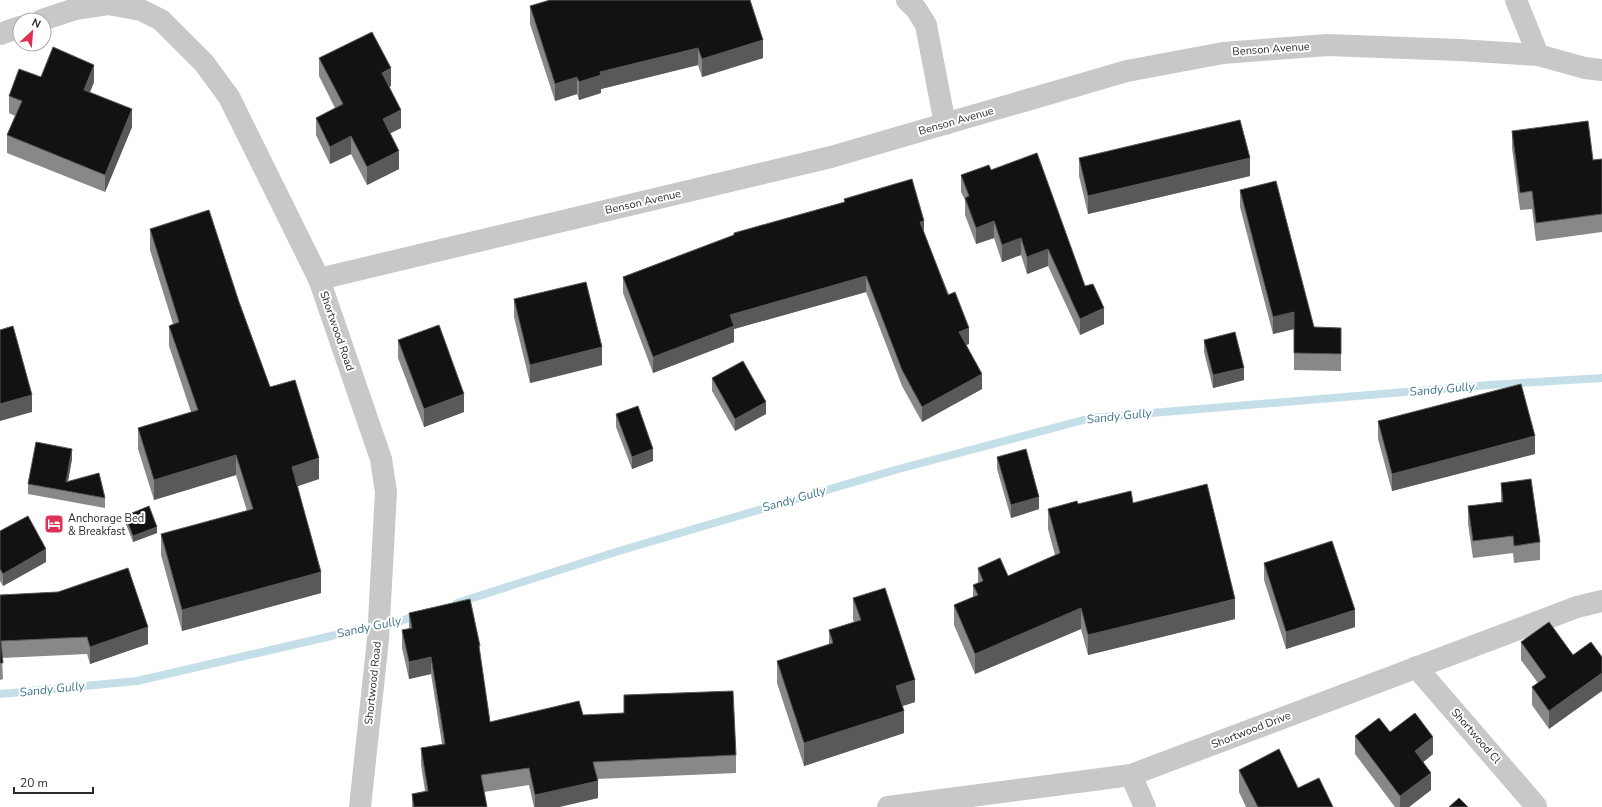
<svg xmlns="http://www.w3.org/2000/svg" width="1602" height="807" font-family="'Nunito Sans',sans-serif">
<rect width="100%" height="100%" fill="#fff"/>
<g fill="none" stroke-linecap="round" stroke-linejoin="round">
<g stroke="#c5dfe9" stroke-width="8">
<path d="M457,603L619,551L895,470L1091,418L1489,385L1602,378"/>
<path d="M0,694L137,681L344,633L385,626L419,615"/>
</g>
<g stroke="#c8c8c8" stroke-width="22">
<path d="M907,0L916,9L926,25L945,124"/>
<path d="M1516,0L1538,55"/>
<path d="M42,20L75,9L108,4L141,10L161,20L204,63L229,97L319,279L381,459L386,492L378,639L360,807"/>
<path d="M0,34L20,27"/>
<path d="M319,279L831,157L1127,71L1223,53L1327,45L1459,50L1538,55L1585,68L1602,70"/>
<path d="M1416,667L1536,806"/>
<path d="M1131,775L1145,807"/>
<path d="M888,807L1131,775L1577,607L1602,601"/>
</g>
</g>
<g fill="#888">
<path d="M530,6L763,58L702,77L698,65L601,89V93L579,100L577,94L555,101L530,24Z"/>
<path d="M319,58L391,86L389,87L401,128L390,133L399,169L367,185L351,154L330,164L316,135V118L335,108L319,76Z"/>
<path d="M41,77L94,82L90,92L132,127L105,192L7,153V135L15,116L9,113V96Z"/>
<path d="M1512,131L1593,160L1602,159V232L1536,241L1532,209L1520,210L1512,148Z"/>
<path d="M1079,158L1250,176L1088,214L1079,176Z"/>
<path d="M991,170L1085,286L1104,324L1080,335L1048,266L1027,274L1021,255L1002,262L994,238L976,244L965,215V200L961,192V175Z"/>
<path d="M1240,190L1314,327L1341,328V371L1294,370V329L1273,334L1240,207Z"/>
<path d="M844,199L924,233L969,344L966,345L982,389L922,422L902,386L866,292L734,329V342L653,373L623,293V277L734,235V233L844,202Z"/>
<path d="M150,229L239,302L270,387L319,479L298,486L321,593L182,631L161,555V534L247,511L236,475L154,500L138,449V428L191,412L169,346V326L173,324L150,250Z"/>
<path d="M514,299L602,365L530,383L514,317Z"/>
<path d="M398,340L464,412L424,427L398,358Z"/>
<path d="M1204,340L1244,380L1213,388L1204,352Z"/>
<path d="M712,378L766,414L735,431L712,391Z"/>
<path d="M616,414L653,461L632,469L616,427Z"/>
<path d="M1378,421L1535,454L1392,491L1378,439Z"/>
<path d="M997,457L1039,509L1011,518L997,469Z"/>
<path d="M72,459L68,481L105,498V508L28,494V484Z"/>
<path d="M1501,483L1540,542V560L1514,563L1513,553L1473,558L1468,524V506L1501,502Z"/>
<path d="M1133,503L1235,619L1088,655L1081,629L975,674L954,625V605L973,597V585L978,584V568L1008,576L1055,555L1048,529V509L1078,504Z"/>
<path d="M125,516L157,533L133,542L125,522Z"/>
<path d="M0,531L46,562L3,586L0,581Z"/>
<path d="M1264,563L1355,627L1286,649L1264,580Z"/>
<path d="M58,592L148,644L90,664L87,654L2,658L3,679L0,680V595Z"/>
<path d="M853,598L915,702L903,706L904,733L804,766L777,683V661L829,645V630L854,622L853,620Z"/>
<path d="M409,613L480,659L490,722L624,713V695L736,755V773L597,779L598,798L559,807H534L529,785L484,792L487,807H412V794L425,791L421,765V748L442,744L431,674L409,679L402,648V630L409,629Z"/>
<path d="M1521,642L1573,655L1549,729L1532,705V687L1538,683L1521,660Z"/>
<path d="M1390,732L1433,754L1423,762L1431,790L1409,807H1395L1355,754V736Z"/>
<path d="M1239,770L1298,788L1333,807H1246L1239,792Z"/>
</g>
<g fill="#595959">
<path d="M763,40V58L702,77V59Z"/>
<path d="M698,48V65L601,89V93L579,100V82L600,72Z"/>
<path d="M94,65V82L84,107V90Z"/>
<path d="M391,68V86L382,90V73Z"/>
<path d="M577,77V94L555,101V84Z"/>
<path d="M132,109V127L105,192V175Z"/>
<path d="M401,110V128L383,137V119Z"/>
<path d="M351,136V154L330,164V147Z"/>
<path d="M399,151V169L367,185V167Z"/>
<path d="M1250,158V176L1088,214V196Z"/>
<path d="M924,221V237L920,222Z"/>
<path d="M994,221V238L976,244V228Z"/>
<path d="M1021,238V255L1002,262V245Z"/>
<path d="M1048,249V266L1027,274V257Z"/>
<path d="M866,276V292L734,329V342L653,373V357L730,315Z"/>
<path d="M1104,308V324L1080,335V319Z"/>
<path d="M1294,312V329L1273,334V317Z"/>
<path d="M969,328V344L959,348V332Z"/>
<path d="M602,347V365L530,383V365Z"/>
<path d="M1244,368V380L1213,388V375Z"/>
<path d="M982,374V389L922,422V407Z"/>
<path d="M464,394V412L424,427V409Z"/>
<path d="M32,395V412L0,421V404Z"/>
<path d="M766,402V414L735,431V419Z"/>
<path d="M1535,436V454L1392,491V474Z"/>
<path d="M72,449V459L66,492V482Z"/>
<path d="M653,449V461L632,469V457Z"/>
<path d="M236,455V475L154,500V480Z"/>
<path d="M319,458V479L292,488V467Z"/>
<path d="M1039,497V509L1011,518V505Z"/>
<path d="M157,527V533L133,542V536Z"/>
<path d="M46,549V562L3,586V574Z"/>
<path d="M321,572V593L182,631V610Z"/>
<path d="M1235,599V619L1088,655V635Z"/>
<path d="M1081,608V629L975,674V654Z"/>
<path d="M1355,610V627L1286,649V632Z"/>
<path d="M148,627V644L90,664V647Z"/>
<path d="M431,657V674L409,679V662Z"/>
<path d="M1602,673V691L1549,729V711Z"/>
<path d="M915,680V702L896,708V686Z"/>
<path d="M904,711V733L804,766V743Z"/>
<path d="M1433,737V754L1415,769V751Z"/>
<path d="M1431,773V790L1409,807H1400V796Z"/>
<path d="M598,781V798L559,807H535V795Z"/>
</g>
<g fill="#121212" stroke="#595959">
<path d="M550,0H750L763,40L702,59L698,48L600,72L601,75L579,82L577,77L555,84L530,6Z"/>
<path d="M372,32L391,68L382,73L401,110L383,119L399,151L367,167L351,136L330,147L316,118L343,104L319,58Z"/>
<path d="M53,47L94,65L84,90L132,109L105,175L7,135L22,101L9,96L19,69L41,77Z"/>
<path d="M1240,120L1250,158L1088,196L1079,158Z"/>
<path d="M1588,121L1593,160L1602,159V214L1536,223L1532,191L1520,193L1512,131Z"/>
<path d="M1037,153L1085,286L1093,284L1104,308L1080,319L1048,249L1027,257L1021,238L1002,245L994,221L976,228L965,198L969,196L961,175L989,165L991,170Z"/>
<path d="M912,179L924,221L920,222L948,295L955,292L969,328L959,332L982,374L922,407L902,370L866,276L730,315L734,326L653,357L623,277L734,235V233L845,202L844,199Z"/>
<path d="M1276,181L1314,327L1341,328V354L1294,353V312L1273,317L1240,190Z"/>
<path d="M209,210L239,302L270,387L295,380L319,458L292,467L321,572L182,610L161,534L253,509L236,455L154,480L138,428L198,410L169,326L179,322L150,229Z"/>
<path d="M586,282L602,347L530,365L514,299Z"/>
<path d="M439,325L464,394L424,409L398,340Z"/>
<path d="M13,326L32,395L0,404V330Z"/>
<path d="M1235,332L1244,368L1213,375L1204,340Z"/>
<path d="M743,361L766,402L735,419L712,378Z"/>
<path d="M1521,384L1535,436L1392,474L1378,421Z"/>
<path d="M638,406L653,449L632,457L616,414Z"/>
<path d="M36,442L72,449L66,482L99,473L105,498L28,484Z"/>
<path d="M1026,449L1039,497L1011,505L997,457Z"/>
<path d="M1531,479L1540,542L1514,546L1513,536L1473,541L1468,506L1503,502L1501,483Z"/>
<path d="M1207,484L1235,599L1088,635L1081,608L975,654L954,605L978,595L973,585L983,581L978,568L1000,558L1008,576L1060,553L1048,509L1077,501L1078,504L1131,491L1133,503Z"/>
<path d="M149,506L157,527L133,536L125,516Z"/>
<path d="M28,516L46,549L3,574L0,569V531Z"/>
<path d="M1332,541L1355,610L1286,632L1264,563Z"/>
<path d="M128,568L148,627L90,647L87,637L1,641L3,663H0V595L58,592Z"/>
<path d="M885,588L915,680L896,686L904,711L804,743L777,661L833,643L829,630L861,620L853,598Z"/>
<path d="M470,599L480,646H479L490,722L579,701L583,715L624,713V695L733,691L736,755L593,762L598,781L535,795L529,768L481,775L487,807H414L412,794L428,791L421,748L445,744L431,657L409,662L402,630L412,628L409,613Z"/>
<path d="M1549,622L1573,655L1591,642L1602,657V673L1549,711L1532,687L1546,677L1521,642Z"/>
<path d="M1415,713L1433,737L1415,751L1431,773L1400,796L1355,736L1379,718L1390,732Z"/>
<path d="M1279,749L1298,788L1319,778L1333,807H1258L1239,770Z"/>
<path d="M1459,798L1468,807H1449Z"/>
</g>
<defs>
<g id="hotel-square" transform="scale(1)"><rect x="-9" y="-9" width="18" height="18" rx="4" fill="#df3153" stroke="#fff"/><path d="M-6-4.5h1.5V1H6V5H4.5V3h-9V5H-6ZM-4 0a1.8 1.8 0 1 1 3.6 0ZM.5 0V-2.5h3Q6-2.5 6 0Z" fill="#fff"/></g>
</defs>
<g fill-rule="evenodd">
<use href="#hotel-square" x="54" y="524"/>
</g>
<g text-anchor="middle" dominant-baseline="central" stroke-width="4" stroke-linejoin="round" paint-order="stroke">
<g font-size="11" fill="#2b2b2b" stroke="#fff">
<text transform="translate(1271 49) rotate(-4)">Benson Avenue</text>
<text transform="translate(956 121) rotate(-16)">Benson Avenue</text>
<text transform="translate(643 202) rotate(-13)">Benson Avenue</text>
<text transform="translate(337 331) rotate(71)">Shortwood Road</text>
<text transform="translate(373 683) rotate(-84)">Shortwood Road</text>
<text transform="translate(1251 730) rotate(-21)">Shortwood Drive</text>
<text transform="translate(1476 736) rotate(49)">Shortwood Cl</text>
</g>
<g font-size="11" fill="#2b2b2b" stroke="#fff" text-anchor="start">
<text x="68" y="518">Anchorage Bed<tspan x="68" dy="13">&amp; Breakfast</tspan></text>
</g>
<g font-size="12" font-style="italic" fill="#3d768a" stroke="#fff">
<text transform="translate(1442 389) rotate(-5)">Sandy Gully</text>
<text transform="translate(1119 416) rotate(-6)">Sandy Gully</text>
<text transform="translate(794 499) rotate(-16)">Sandy Gully</text>
<text transform="translate(369 627) rotate(-12)">Sandy Gully</text>
<text transform="translate(52 689) rotate(-6)">Sandy Gully</text>
</g>
</g>
<g transform="translate(32 32) rotate(26)"><circle r="19" fill="#ffffff" stroke="#aaaaaa"/>
<path d="M0-3L7 15L0 10L-7 15Z" fill="#df3153"/>
<text y="-6" font-size="11" font-weight="bold" text-anchor="middle" fill="#2b2b2b">N</text>
</g>
<path d="M14 787v6h79v-6" fill="none" stroke="#2b2b2b" stroke-width="2"/>
<text x="20" y="787" font-size="12" fill="#2b2b2b" stroke="#ffffff" stroke-width="3" paint-order="stroke">20 m</text>
</svg>
